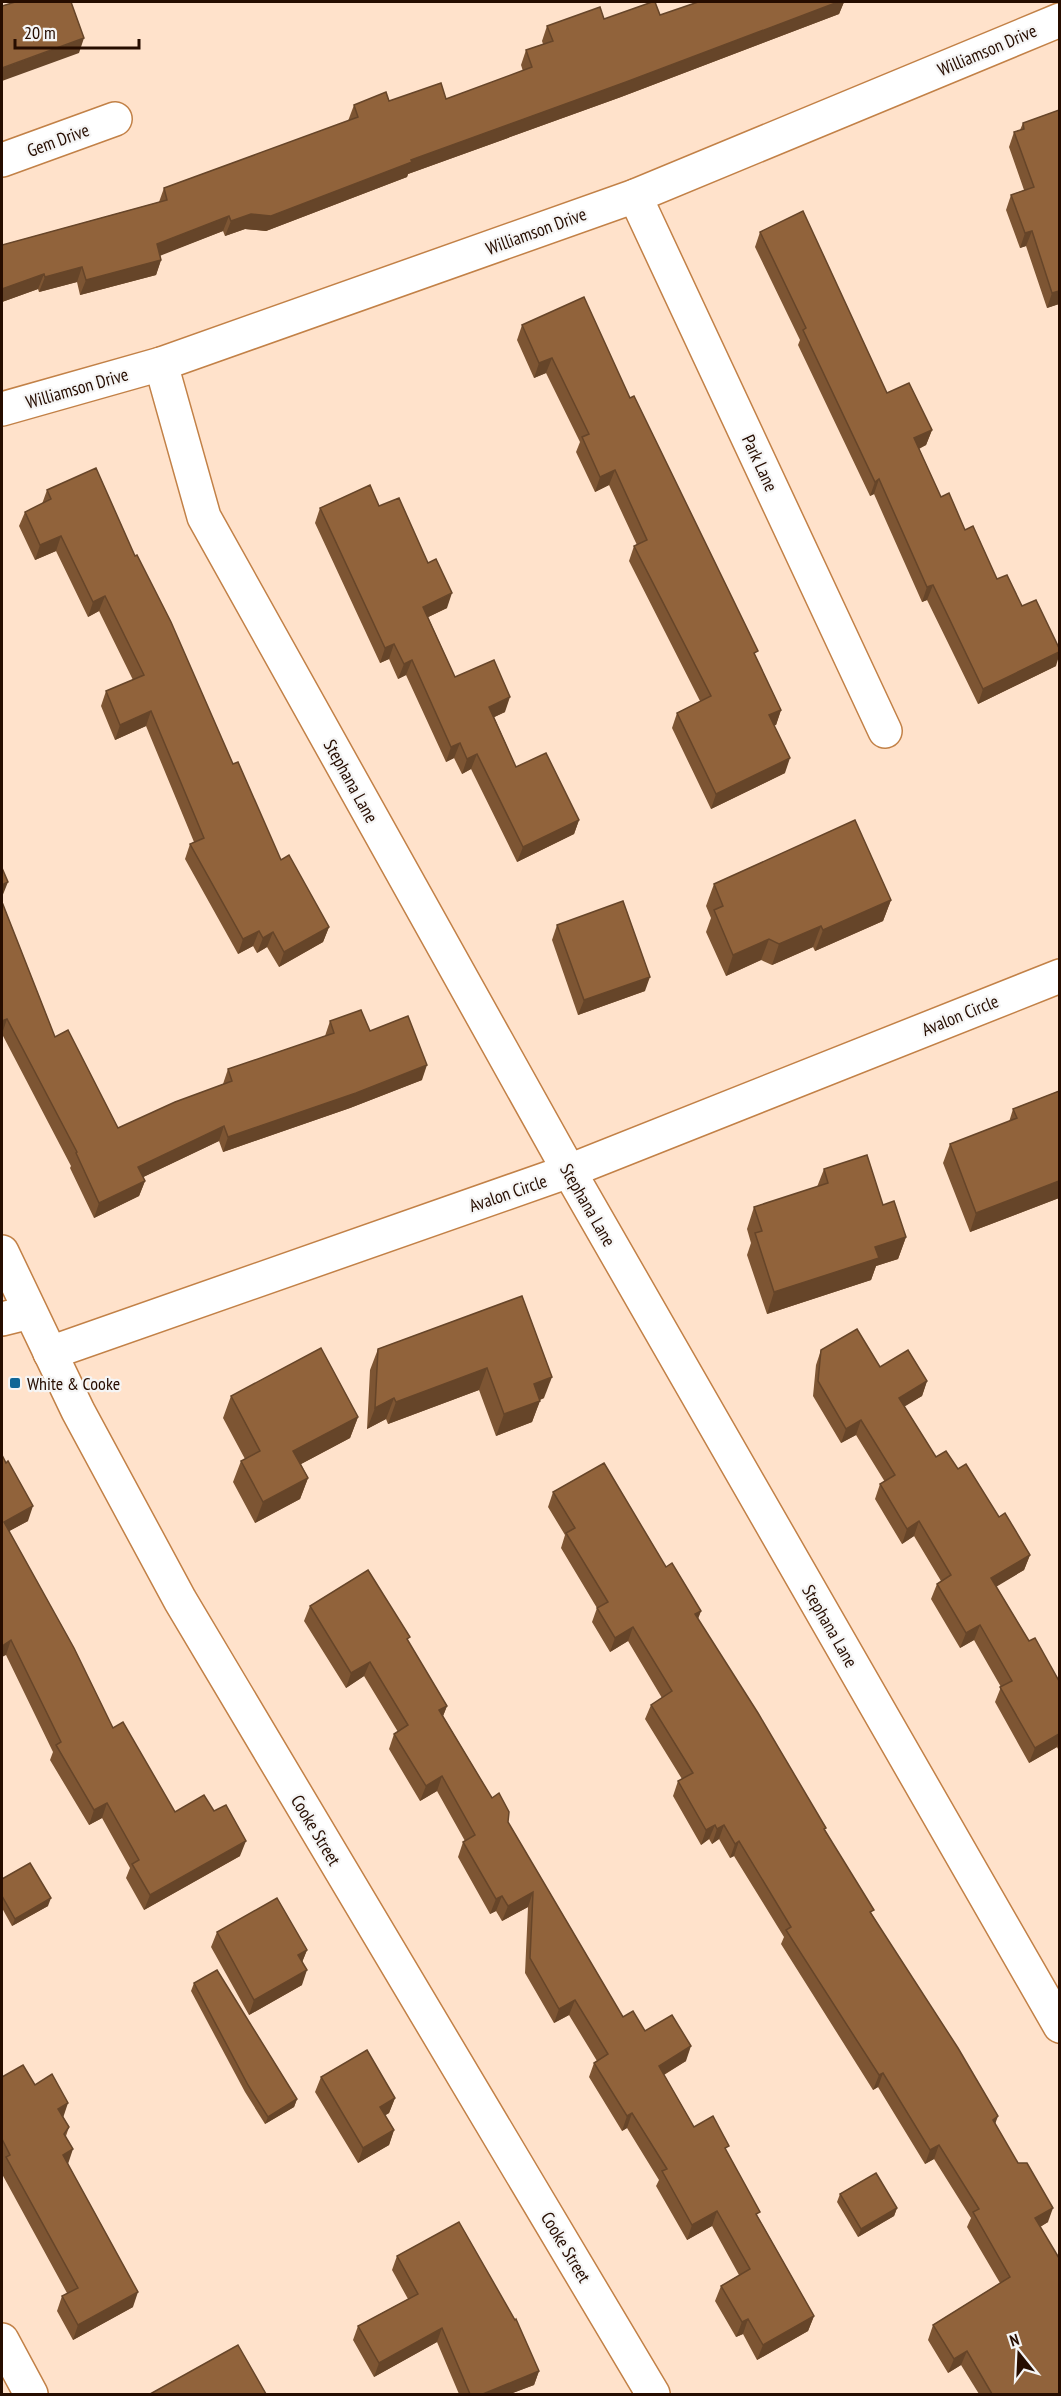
<svg xmlns="http://www.w3.org/2000/svg" width="1061" height="2396" font-family="'PT Sans Narrow',sans-serif">
<rect width="100%" height="100%" fill="#ffe2cb"/>
<g fill="none" stroke-linecap="round" stroke-linejoin="round">
<g stroke="#c28147" stroke-width="36">
<g id="minor">
<path d="M2,160L115,119"/>
<path d="M635,196L885,731"/>
<path d="M161,364L204,517L569,1171L1060,2026"/>
<path d="M2,409L161,364L635,196L1060,20"/>
<path d="M2,1319L30,1312"/>
<path d="M50,1353L569,1171L1060,976"/>
<path d="M2,2340L31,2394"/>
</g>
</g>
<g stroke="#c28147" stroke-width="36">
<path id="secondary" d="M2,1252L78,1411L180,1600L653,2394"/>
</g>
<use href="#minor" stroke="#fff" stroke-width="33"/>
<use href="#secondary" stroke="#fff" stroke-width="33"/>
</g>
<g fill="#7d5533">
<path d="M844,2L839,14L621,97L408,174L407,177L266,231L245,229L225,236L223,231L160,255L161,260L156,275L80,295L77,282L39,292L38,289L2,302V245L159,202L164,188L348,121L354,105L389,101L446,99L523,71L521,65L526,50L543,44L542,41L547,26L604,19Z"/>
<path d="M1059,110V304L1047,308L1026,246L1020,248L1006,210L1011,195L1024,190L1009,147L1014,132L1020,130L1023,123Z"/>
<path d="M760,232L887,393L932,430L926,445L919,449L941,497L965,530L997,579L1022,606L1056,666L978,704L927,600L922,602L874,494L870,496L798,345L800,340L755,247Z"/>
<path d="M522,325L630,398L781,710L776,725H774L785,773L711,809L672,728L677,713L700,701L629,561L634,546L637,545L609,485L595,492L576,452L580,442L546,373L534,378L517,340Z"/>
<path d="M47,490L135,556L233,764L281,860L329,927L323,942L279,967L267,947L257,953L253,946L238,954L185,859L190,844L194,842L146,726L115,740L101,706L106,691L133,680L99,611L88,617L56,551L35,560L19,526L25,512L42,504Z"/>
<path d="M379,506L447,608L428,617L455,677L505,712L494,717L516,767L579,820L574,834L517,862L471,769L462,774L454,758L446,762L406,675L398,679L389,659L380,663L315,523L320,508Z"/>
<path d="M714,884L891,900L883,921L815,951L813,947L772,965L761,960L726,976L706,932L711,918L706,906Z"/>
<path d="M2,902L55,1037L118,1128L223,1084L228,1069L325,1036L330,1021L370,1031L422,1080L350,1108L223,1152L219,1141L143,1177L145,1181L139,1196L94,1218L70,1168L71,1166L2,1034Z"/>
<path d="M557,925L645,991L578,1015L552,940Z"/>
<path d="M1059,1091V1198L970,1232L943,1163L950,1144L1009,1122L1013,1109Z"/>
<path d="M824,1169L883,1205L906,1237L898,1259L876,1266L871,1280L767,1314L747,1255L751,1243L747,1229L754,1207L817,1187Z"/>
<path d="M522,1296L544,1398L540,1400L532,1422L496,1436L479,1390L388,1424L386,1419L367,1429L370,1370L378,1349Z"/>
<path d="M821,1350L927,1381L922,1396L904,1406L936,1457L958,1469L999,1517L1030,1555L1024,1570L996,1586L1029,1641L1059,1681V1751L1057,1747L1029,1763L995,1702L1001,1687L974,1640L960,1648L931,1599L937,1584L941,1581L914,1536L902,1544L875,1499L880,1484L885,1482L856,1435L841,1443L813,1396L816,1365Z"/>
<path d="M231,1396L358,1417L350,1438L301,1464L308,1478L300,1499L255,1523L233,1482L241,1461L245,1459L223,1418Z"/>
<path d="M2,1455L28,1521L9,1531L113,1728L175,1812L240,1856L144,1910L126,1878L130,1868L102,1818L89,1825L50,1760L53,1752L6,1655Z"/>
<path d="M553,1492L666,1567L701,1611L698,1619L825,1830L872,1914L995,2124L1048,2222L1040,2227L1059,2394H979L961,2365L948,2373L928,2340L933,2325L1000,2283L967,2227L971,2218L934,2159L925,2164L878,2087L873,2090L781,1944L784,1937L734,1856L730,1858L719,1839L712,1844L709,1839L701,1845L673,1796L678,1781L682,1779L645,1719L651,1705L662,1698L628,1641L610,1652L592,1622L597,1608L561,1548L565,1535L548,1507Z"/>
<path d="M310,1606L408,1641L447,1706L443,1716L492,1798L508,1822L623,2017L645,2031L686,2061L664,2075L694,2127L727,2152L758,2217L814,2316L808,2331L757,2360L743,2334L736,2337L715,2301L721,2286L739,2275L712,2226L687,2240L656,2186L659,2180L627,2128L622,2131L589,2077L594,2063L597,2061L569,2015L554,2023L525,1973L528,1907L502,1921L496,1911L490,1914L458,1857L463,1842L465,1841L437,1791L420,1801L389,1749L394,1734L398,1732L364,1676L346,1688L304,1621Z"/>
<path d="M2,1879L48,1906L12,1926L2,1908Z"/>
<path d="M217,1932L307,1950L302,1962V1985L249,2015L211,1947Z"/>
<path d="M194,1983L297,2099L294,2107L265,2124L245,2092L191,1991Z"/>
<path d="M2,2077L35,2085L63,2117L69,2127L66,2136L68,2164L133,2307L73,2340L57,2311L62,2296L67,2293L2,2174L3,2166L2,2164Z"/>
<path d="M321,2077L395,2098L389,2113L385,2115L394,2130L389,2145L358,2163L315,2092Z"/>
<path d="M840,2194L897,2208L894,2216L858,2237L837,2202Z"/>
<path d="M397,2256L539,2371L534,2385L510,2394H459L437,2342L374,2377L353,2340L358,2326L408,2299L392,2270Z"/>
</g>
<g fill="#664529">
<path d="M836,2H844L839,14L621,97L408,174L407,177L266,231L245,229L225,236L231,221L411,160Z"/>
<path d="M84,38L79,53L2,81V68Z"/>
<path d="M229,216L223,231L152,259L157,244Z"/>
<path d="M1032,231L1026,246L1020,248L1025,233Z"/>
<path d="M161,260L156,275L80,295L86,280Z"/>
<path d="M82,267L77,282L39,292L45,277Z"/>
<path d="M44,274L38,289L2,302V289Z"/>
<path d="M1059,291V304L1047,308L1052,293Z"/>
<path d="M552,358L546,373L534,378L539,363Z"/>
<path d="M932,430L926,445L909,453L914,438Z"/>
<path d="M615,470L609,485L595,492L600,477Z"/>
<path d="M879,479L874,494L870,496L875,482Z"/>
<path d="M61,536L56,551L35,560L40,545Z"/>
<path d="M933,585L927,600L922,602L927,587Z"/>
<path d="M452,593L447,608L418,622L423,607Z"/>
<path d="M105,596L99,611L88,617L93,602Z"/>
<path d="M394,644L389,659L380,663L385,648Z"/>
<path d="M1059,652V656L1056,666L978,704L983,689Z"/>
<path d="M412,660L406,675L398,679L404,664Z"/>
<path d="M510,697L505,712L484,722L489,707Z"/>
<path d="M781,710L776,725L763,730L769,715Z"/>
<path d="M151,711L146,726L115,740L120,725Z"/>
<path d="M460,743L454,758L446,762L451,747Z"/>
<path d="M477,754L471,769L462,774L467,759Z"/>
<path d="M790,758L785,773L711,809L716,794Z"/>
<path d="M579,820L574,834L517,862L523,847Z"/>
<path d="M8,882L2,897V898V885Z"/>
<path d="M891,900L883,921L815,951L823,930Z"/>
<path d="M821,926L813,947L772,965L779,944Z"/>
<path d="M329,927L323,942L279,967L284,952Z"/>
<path d="M259,931L253,946L238,954L243,939Z"/>
<path d="M273,932L267,947L257,953L263,938Z"/>
<path d="M769,939L761,960L726,976L733,955Z"/>
<path d="M650,977L645,991L578,1015L584,1000Z"/>
<path d="M7,1019L2,1034V1021Z"/>
<path d="M427,1065L422,1080L350,1108L223,1152L228,1137Z"/>
<path d="M224,1126L219,1141L133,1182L138,1167Z"/>
<path d="M145,1181L139,1196L94,1218L99,1203Z"/>
<path d="M1059,1181V1198L970,1232L976,1213Z"/>
<path d="M906,1237L898,1259L876,1266L871,1280L767,1314L774,1292L875,1247Z"/>
<path d="M487,1368L479,1390L388,1424L396,1402Z"/>
<path d="M552,1377L544,1398L526,1405L534,1384Z"/>
<path d="M927,1381L922,1396L894,1413L899,1398Z"/>
<path d="M394,1398L386,1419L367,1429L375,1408Z"/>
<path d="M540,1401L532,1422L496,1436L504,1414Z"/>
<path d="M358,1417L350,1438L286,1472L293,1451Z"/>
<path d="M861,1420L856,1435L841,1443L846,1429Z"/>
<path d="M308,1478L300,1499L255,1523L263,1502Z"/>
<path d="M33,1506L28,1521L2,1535L4,1522Z"/>
<path d="M919,1521L914,1536L902,1544L907,1529Z"/>
<path d="M1030,1555L1024,1570L986,1593L991,1578Z"/>
<path d="M701,1611L695,1625V1614Z"/>
<path d="M980,1625L974,1640L960,1648L966,1633Z"/>
<path d="M633,1627L628,1641L610,1652L615,1638Z"/>
<path d="M11,1640L6,1655L2,1657V1646Z"/>
<path d="M370,1662L364,1676L346,1688L351,1673Z"/>
<path d="M447,1706L441,1721L439,1710Z"/>
<path d="M1059,1734V1740L1057,1747L1029,1763L1035,1748Z"/>
<path d="M442,1776L437,1791L420,1801L426,1786Z"/>
<path d="M107,1803L102,1818L89,1825L94,1810Z"/>
<path d="M715,1825L709,1839L701,1845L706,1830Z"/>
<path d="M724,1825L719,1839L712,1844L717,1829Z"/>
<path d="M246,1841L240,1856L144,1910L150,1895Z"/>
<path d="M739,1841L734,1856L730,1858L735,1844Z"/>
<path d="M533,1892L528,1907L502,1921L508,1906Z"/>
<path d="M502,1896L496,1911L490,1914L496,1899Z"/>
<path d="M51,1898L48,1906L12,1926L15,1919Z"/>
<path d="M307,1950L301,1965L298,1955Z"/>
<path d="M307,1970L302,1985L249,2015L254,2000Z"/>
<path d="M575,2000L569,2015L554,2023L559,2009Z"/>
<path d="M691,2046L686,2061L653,2081L659,2066Z"/>
<path d="M883,2073L878,2087L873,2090L879,2075Z"/>
<path d="M395,2098L389,2113L375,2122L380,2107Z"/>
<path d="M297,2099L294,2107L265,2124L268,2117Z"/>
<path d="M68,2103L63,2118L58,2109Z"/>
<path d="M632,2113L627,2128L622,2131L627,2116Z"/>
<path d="M998,2116L993,2130V2120Z"/>
<path d="M394,2130L389,2145L358,2163L363,2148Z"/>
<path d="M939,2145L934,2159L925,2164L930,2150Z"/>
<path d="M73,2149L68,2164L63,2155Z"/>
<path d="M897,2208L894,2216L858,2237L861,2229Z"/>
<path d="M1053,2208L1048,2222L1030,2233L1035,2218Z"/>
<path d="M717,2211L712,2226L687,2240L692,2225Z"/>
<path d="M138,2292L133,2307L73,2340L78,2325Z"/>
<path d="M814,2316L808,2331L757,2360L763,2345Z"/>
<path d="M748,2319L743,2334L736,2337L742,2322Z"/>
<path d="M442,2328L437,2342L374,2377L379,2363Z"/>
<path d="M967,2351L961,2365L948,2373L954,2359Z"/>
<path d="M539,2371L534,2385L510,2394H483Z"/>
</g>
<g fill="#91633b" stroke="#664529" stroke-width="1.5">
<path d="M15,2H71L84,38L2,68V6Z"/>
<path d="M652,2H655L660,15L698,2H838L626,82L411,160L412,162L271,216L251,214L231,221L229,216L157,244L161,260L86,280L82,267L45,277L44,274L2,289V245L167,200L164,188L358,117L354,105L386,92L389,101L441,83L446,99L532,67L526,50L553,41L547,26L600,7L604,19Z"/>
<path d="M1059,110V291L1052,293L1032,231L1025,233L1011,195L1034,187L1014,132L1024,129L1023,123Z"/>
<path d="M803,211L887,393L909,383L932,430L914,438L941,497L949,493L965,530L973,526L997,579L1007,575L1022,606L1036,600L1059,648V652L983,689L933,585L927,587L879,479L875,482L803,330L806,328L760,232Z"/>
<path d="M584,297L630,398L634,396L758,651L754,653L781,710L769,715L790,758L716,794L677,713L711,696L634,546L647,540L615,470L600,477L582,437L589,434L552,358L539,363L522,325Z"/>
<path d="M96,468L135,556L137,555L171,622L233,764L238,762L281,860L289,855L329,927L284,952L273,932L263,938L259,931L243,939L190,844L204,838L151,711L120,725L106,691L144,675L105,596L93,602L61,536L40,545L25,512L51,499L47,490Z"/>
<path d="M370,485L379,506L399,498L428,563L436,559L452,593L423,607L455,677L494,660L510,697L489,707L516,767L546,753L579,820L523,847L477,754L467,759L460,743L451,747L412,660L404,664L394,644L385,648L320,508Z"/>
<path d="M855,820L891,900L823,930L821,926L779,944L769,939L733,955L714,910L723,906L714,884Z"/>
<path d="M2,868L8,882L2,885Z"/>
<path d="M623,901L650,977L584,1000L557,925Z"/>
<path d="M2,902L55,1037L68,1030L118,1128L175,1102L232,1081L228,1069L334,1033L330,1021L361,1010L370,1031L408,1016L427,1065L356,1093L228,1137L224,1126L138,1167L145,1181L99,1203L76,1153L77,1152L7,1019L2,1021Z"/>
<path d="M1059,1091V1181L976,1213L950,1144L1017,1118L1013,1109Z"/>
<path d="M867,1155L883,1205L894,1201L906,1237L875,1247L879,1258L774,1292L755,1233L762,1231L754,1207L828,1183L824,1169Z"/>
<path d="M522,1296L552,1377L534,1384L540,1401L504,1414L487,1368L396,1402L394,1398L375,1408L378,1349Z"/>
<path d="M857,1329L880,1367L908,1350L927,1381L899,1398L936,1457L946,1451L958,1469L966,1464L999,1517L1005,1513L1030,1555L991,1578L1029,1641L1035,1638L1059,1681V1734L1035,1748L1000,1687L1012,1681L980,1625L966,1633L937,1584L951,1575L919,1521L907,1529L880,1484L895,1475L861,1420L846,1429L818,1381L821,1350Z"/>
<path d="M321,1348L358,1417L293,1451L308,1478L263,1502L241,1461L260,1451L231,1396Z"/>
<path d="M2,1455L6,1463L8,1461L33,1506L4,1522L74,1648L113,1728L123,1722L175,1812L204,1795L214,1811L226,1805L246,1841L150,1895L132,1864L139,1860L107,1803L94,1810L56,1745L61,1742L11,1640L2,1646Z"/>
<path d="M604,1463L666,1567L672,1563L701,1611L695,1614L758,1713L826,1828L824,1829L874,1910L870,1912L958,2048L998,2116L993,2120L1018,2163H1027L1053,2208L1035,2218L1059,2258V2394H992L967,2351L954,2359L933,2325L1010,2277L973,2212L979,2209L939,2145L930,2150L883,2073L879,2075L786,1930L791,1927L739,1841L735,1844L724,1825L717,1829L715,1825L706,1830L678,1781L693,1773L651,1705L672,1691L633,1627L615,1638L597,1608L608,1602L566,1533L575,1528L553,1492Z"/>
<path d="M368,1570L410,1637L407,1639L447,1706L439,1710L492,1798L499,1793L509,1812L508,1822L623,2017L633,2011L645,2031L672,2015L691,2046L659,2066L694,2127L713,2116L729,2146L725,2148L760,2212L756,2214L814,2316L763,2345L748,2319L742,2322L721,2286L750,2269L717,2211L692,2225L662,2171L667,2169L632,2113L627,2116L594,2063L608,2054L575,2000L559,2009L530,1958L533,1892L508,1906L502,1896L496,1899L463,1842L475,1835L442,1776L426,1786L394,1734L408,1725L370,1662L351,1673L310,1606Z"/>
<path d="M30,1863L51,1898L15,1919L2,1896V1879Z"/>
<path d="M277,1898L307,1950L298,1955L307,1970L254,2000L217,1932Z"/>
<path d="M217,1970L297,2099L268,2117L248,2085L194,1983Z"/>
<path d="M367,2050L395,2098L380,2107L394,2130L363,2148L321,2077Z"/>
<path d="M23,2065L35,2085L52,2074L68,2103L58,2109L69,2127L64,2134L73,2149L63,2155L138,2292L78,2325L62,2296L78,2288L6,2157L10,2155L2,2139V2077Z"/>
<path d="M876,2173L897,2208L861,2229L840,2194Z"/>
<path d="M459,2222L515,2320L516,2319L539,2371L483,2394H470L442,2328L379,2363L358,2326L418,2294L397,2256Z"/>
<path d="M238,2345L266,2394H150Z"/>
</g>
<rect fill="#0f6697" stroke="#f5f5f5" stroke-width="2" x="9" y="1377" width="12" height="12" rx="3"/>
<g text-anchor="middle" dominant-baseline="central" stroke-width="4.5" stroke-linejoin="round" paint-order="stroke">
<g font-size="18" fill="#260d00" stroke="#f5f5f5">
<text transform="translate(987 50) rotate(-23)">Williamson Drive</text>
<text transform="translate(58 140) rotate(-20)">Gem Drive</text>
<text transform="translate(536 231) rotate(-20)">Williamson Drive</text>
<text transform="translate(77 388) rotate(-16)">Williamson Drive</text>
<text transform="translate(760 463) rotate(65)">Park Lane</text>
<text transform="translate(351 781) rotate(61)">Stephana Lane</text>
<text transform="translate(960 1015) rotate(-22)">Avalon Circle</text>
<text transform="translate(508 1193) rotate(-19)">Avalon Circle</text>
<text transform="translate(588 1205) rotate(60)">Stephana Lane</text>
<text transform="translate(830 1626) rotate(60)">Stephana Lane</text>
<text transform="translate(316 1830) rotate(59)">Cooke Street</text>
<text transform="translate(566 2247) rotate(59)">Cooke Street</text>
</g>
<g font-size="18" fill="#260d00" stroke="#f5f5f5" text-anchor="start">
<text x="27" y="1383">White &amp; Cooke</text>
</g>
</g>
<rect width="1061" height="2396" fill="none" stroke="#260d00" stroke-width="6"/>
<g transform="translate(1019 2354) rotate(342)" stroke="#f5f5f5" stroke-width="4.5" paint-order="stroke">
<path d="M0-4.5L10 22L0 15L-10 22Z" fill="#260d00"/>
<text y="-9" font-size="16" font-weight="bold" text-anchor="middle" fill="#260d00">N</text>
</g>
<path d="M15 39v9h124v-9" fill="none" stroke="#260d00" stroke-width="3"/>
<text x="24" y="39" font-size="18" fill="#260d00" stroke="#f5f5f5" stroke-width="4.5" paint-order="stroke">20 m</text>
</svg>
